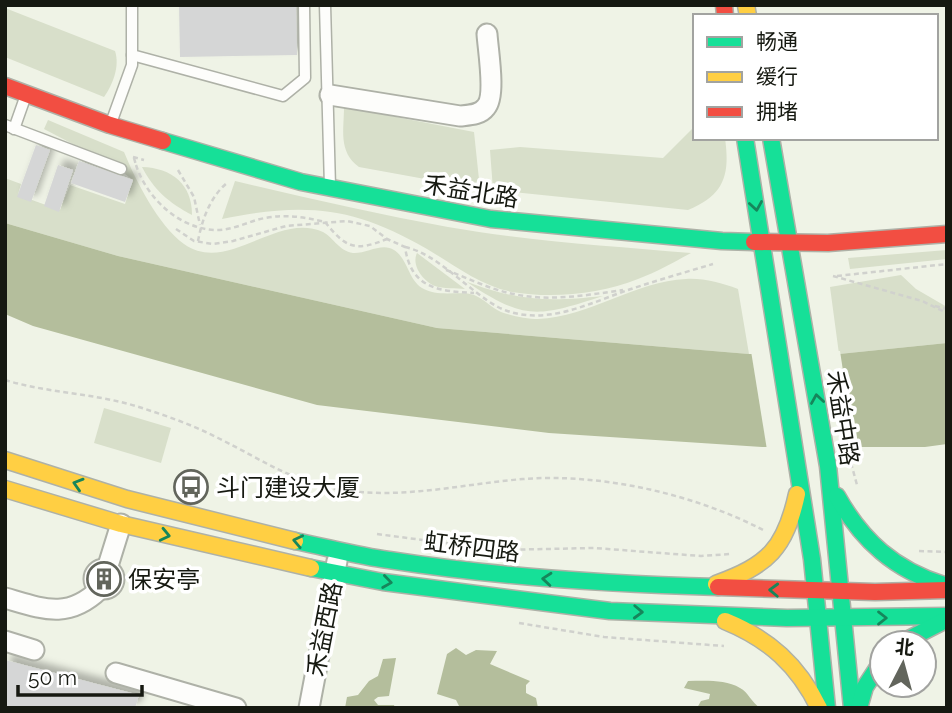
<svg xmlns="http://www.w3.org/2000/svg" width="952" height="713" font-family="Raleway,'Noto Sans SC',sans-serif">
<defs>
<filter id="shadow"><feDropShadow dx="6" dy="-6" stdDeviation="3.5" flood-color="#0004"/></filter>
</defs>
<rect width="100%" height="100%" fill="#eff3e6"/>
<g fill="#d8dfca">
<path d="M5,8L115,51C120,66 113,84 104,97L5,57Z"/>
<path d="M344,107L474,132L480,189L359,167C338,152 344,129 344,107Z"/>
<path d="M48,120L124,152C136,181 158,225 184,244C228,275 277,211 323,232C334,238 339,251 353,253C366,254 382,242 394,250C408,259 408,279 422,288C439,298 461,290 474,295C484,299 492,308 501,312C512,316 527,319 538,319C589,317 636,281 686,279C704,278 721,283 738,289L749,354L437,328L118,256L5,223V178L21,184L18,195L60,210L70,185L125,204L133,180L113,165L44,129Z"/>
<path d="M695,126V138H725C730,174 725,195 688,210L493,190L490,150L520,147L663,158Z"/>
<path d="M142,167C172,168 192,184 192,215C169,203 154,190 142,167Z"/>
<path d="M235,181C306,198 377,214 448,227C528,241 610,246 691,253C674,262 657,272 638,279C600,294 553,299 512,292C481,286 454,265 427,249C354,206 304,202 222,219Z"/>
<path d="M947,250V259L850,269L848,258Z"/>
<path d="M417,253L465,289C456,288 443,289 435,286C423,281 411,265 417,253Z"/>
<path d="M901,275L916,289L947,307V343L839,354L830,287Z"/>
<path d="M467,282C519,301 548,302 603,296C538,317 525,321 467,282Z"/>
<path d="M104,408L171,428L161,463L94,443Z"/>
</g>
<g fill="#b4be9c">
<path d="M5,223L118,256L437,328L749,354H839L947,343V444L925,447H762L549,433L317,405L33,326L5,314Z"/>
<path d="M456,648L466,655L476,650L497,651L490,664L530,681L526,685V693L536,698L538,708H460L456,700L437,694L447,654Z"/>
<path d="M396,658L389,696L378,697L374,700L378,705H394L395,708H345L347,697L358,695L369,681L378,676L383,659Z"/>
<path d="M688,681C704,681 725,679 740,688C748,692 752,703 760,708H697L701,701L709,699L710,694L684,688Z"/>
</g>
<path fill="#eff3e6" d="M751,351H840L855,450H767Z"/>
<g fill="#d5d6d6" filter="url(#shadow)">
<path d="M179,5H296L297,55L180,57Z"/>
<path d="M36,145L50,150L31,202L17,197Z"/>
<path d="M79,161L133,180L125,202L71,183Z"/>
<path d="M58,165L73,170L59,212L44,206Z"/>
<path d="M5,660L139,695L135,708H5Z"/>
</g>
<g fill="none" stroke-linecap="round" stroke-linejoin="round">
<g stroke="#aeb1a7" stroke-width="13">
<g id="lane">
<path d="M325,5L330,187"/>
<path d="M132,55L283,96L305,78L304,5"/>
<path d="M111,123L132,65V5"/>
<path d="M5,125L121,169"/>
<path d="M14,129L26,95"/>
</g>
</g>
<g stroke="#aeb1a7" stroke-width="23">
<g id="street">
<path d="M330,95L460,116C470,115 480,115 486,107C496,96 488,50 487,34"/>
<circle cx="104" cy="579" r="10"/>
<path d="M107,569L121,524"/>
<path d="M5,598C43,609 68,620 100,589"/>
<path d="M5,641L34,650"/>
<path d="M116,673L236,708"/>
<path d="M309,708L337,561"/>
</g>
</g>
<g stroke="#aeb1a7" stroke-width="19">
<g id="fast">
<path d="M745,138L812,559L827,708"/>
<path d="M771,138L828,466L852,708"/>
<path d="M163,141L301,182L491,219L722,241L754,242"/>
<path d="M837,496C862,541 895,570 944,585"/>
<path d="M295,541C326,547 357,556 389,560C498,577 608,584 718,587"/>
<path d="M311,568L383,582L610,611L787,618L947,616"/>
<path d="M901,643L942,622"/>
<path d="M859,708L865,687L882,661"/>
</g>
</g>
<g stroke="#aeb1a7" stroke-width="19">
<g id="slow">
<path d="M746,5L748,16"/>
<path d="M5,460L127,499L295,541"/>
<path d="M5,489L121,524L311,568"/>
<path d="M716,584C768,565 785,549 797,494"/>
<path d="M725,621C769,639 798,665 819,708"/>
</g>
</g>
<g stroke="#aeb1a7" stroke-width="19">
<g id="jam">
<path d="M724,5L725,16"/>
<path d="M5,86L110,125L163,141"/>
<path d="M754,242L828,243L947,234"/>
<path d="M718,587L875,592L947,590"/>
</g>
</g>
<g stroke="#d0d1cd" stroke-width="2.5" stroke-dasharray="5 3.5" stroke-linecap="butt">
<path d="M133,157L144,160"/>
<path d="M134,158L136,165"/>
<path d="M178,170L194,197L200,225"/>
<path d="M325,222C346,248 355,252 387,239"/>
<path d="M176,229L194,241L213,244L233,241L286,226L347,221L370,226L387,239L405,247C411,289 439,291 474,293"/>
<path d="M198,241C202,220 210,197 227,183"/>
<path d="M405,247C438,254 467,290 498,307C542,329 589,303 631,289C658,280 686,272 713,264"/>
<path d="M446,270C468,278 491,290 514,294C550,302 587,295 623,290"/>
<path d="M833,276L922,301L947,313"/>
<path d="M837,276L947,264"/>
<path d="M935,306L947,309"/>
<path d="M5,380C51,394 99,393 145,409C170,417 195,426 218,438C265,461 296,485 350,491C409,498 464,484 523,479C601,473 694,494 763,530"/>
<path d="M851,463L857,485"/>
<path d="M377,534L498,550L594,548L701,556L730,554"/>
<path d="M919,551L947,552"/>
<path d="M519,623L604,637L724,646"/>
</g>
<use href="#lane" stroke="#fdfdfb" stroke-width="10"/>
<use href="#street" stroke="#fdfdfb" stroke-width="19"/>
<use href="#fast" stroke="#16e098" stroke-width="16"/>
<use href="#slow" stroke="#ffcf43" stroke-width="16"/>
<use href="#jam" stroke="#f24e42" stroke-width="16"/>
<path stroke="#d0d1cd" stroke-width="2.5" stroke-dasharray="5 3.5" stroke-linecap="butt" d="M136,165C147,199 181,230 217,230C234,230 249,221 265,218C286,214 304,217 325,222"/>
</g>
<defs><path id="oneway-chevron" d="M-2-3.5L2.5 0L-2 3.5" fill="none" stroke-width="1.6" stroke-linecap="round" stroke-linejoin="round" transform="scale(1.75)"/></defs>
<g stroke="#16865b">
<use href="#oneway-chevron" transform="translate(756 206) rotate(81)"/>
<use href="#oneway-chevron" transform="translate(817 399) rotate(-99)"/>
<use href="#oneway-chevron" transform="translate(78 484) rotate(-163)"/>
<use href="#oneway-chevron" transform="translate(165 535) rotate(13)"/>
<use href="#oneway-chevron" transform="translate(298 541) rotate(-168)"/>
<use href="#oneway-chevron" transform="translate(547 579) rotate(-175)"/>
<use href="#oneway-chevron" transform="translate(387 582) rotate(8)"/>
<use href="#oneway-chevron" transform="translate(774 590) rotate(-178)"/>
<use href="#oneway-chevron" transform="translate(638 612) rotate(2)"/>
<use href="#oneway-chevron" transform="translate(882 618)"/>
</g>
<defs>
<g id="bus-ring" transform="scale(1.75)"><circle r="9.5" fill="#fff" stroke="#62655c" stroke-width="1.5"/><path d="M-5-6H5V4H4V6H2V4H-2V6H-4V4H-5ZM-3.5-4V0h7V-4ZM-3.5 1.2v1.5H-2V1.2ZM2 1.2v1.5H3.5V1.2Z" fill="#62655c"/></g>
<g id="building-ring" transform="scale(1.75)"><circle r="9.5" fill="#fff" stroke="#62655c" stroke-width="1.5"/><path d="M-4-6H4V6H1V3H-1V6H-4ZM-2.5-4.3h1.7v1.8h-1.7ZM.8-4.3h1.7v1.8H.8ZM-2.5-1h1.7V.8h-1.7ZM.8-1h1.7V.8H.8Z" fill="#62655c"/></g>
</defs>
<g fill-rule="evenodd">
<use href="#bus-ring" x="191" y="487"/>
<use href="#building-ring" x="104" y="579"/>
</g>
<g text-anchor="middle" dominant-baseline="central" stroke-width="7" stroke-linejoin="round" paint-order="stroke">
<g font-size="24" fill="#161911" stroke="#fff">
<text transform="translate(471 191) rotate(9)">禾益北路</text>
<text transform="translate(843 418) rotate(81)">禾益中路</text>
<text transform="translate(472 547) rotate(7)">虹桥四路</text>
<text transform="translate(324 629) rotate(-79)">禾益西路</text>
</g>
<g font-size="24" fill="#161911" stroke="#fff" text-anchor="start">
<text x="216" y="487">斗门建设大厦</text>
<text x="128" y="579">保安亭</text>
</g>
</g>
<rect width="952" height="713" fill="none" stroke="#161911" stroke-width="14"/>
<rect x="693" y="14" width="245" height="126" fill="#ffffff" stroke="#a2a3a0" stroke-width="2"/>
<rect x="707" y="37" width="35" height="10" fill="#16e098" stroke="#a2a3a0" stroke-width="2"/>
<text x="756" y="49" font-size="21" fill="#161911">畅通</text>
<rect x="707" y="72" width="35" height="10" fill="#ffcf43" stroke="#a2a3a0" stroke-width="2"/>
<text x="756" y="84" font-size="21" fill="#161911">缓行</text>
<rect x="707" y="107" width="35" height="10" fill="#f24e42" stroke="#a2a3a0" stroke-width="2"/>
<text x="756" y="119" font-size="21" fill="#161911">拥堵</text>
<g transform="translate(903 664) rotate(6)"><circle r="33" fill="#ffffff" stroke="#a2a3a0" stroke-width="2"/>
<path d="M0-5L12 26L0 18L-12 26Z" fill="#62655c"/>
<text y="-10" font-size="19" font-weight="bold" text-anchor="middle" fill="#161911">北</text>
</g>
<path d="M18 685v10h124v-10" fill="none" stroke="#161911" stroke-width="3.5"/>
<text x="28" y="685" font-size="21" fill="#161911" stroke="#ffffff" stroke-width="5" paint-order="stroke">50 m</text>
</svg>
